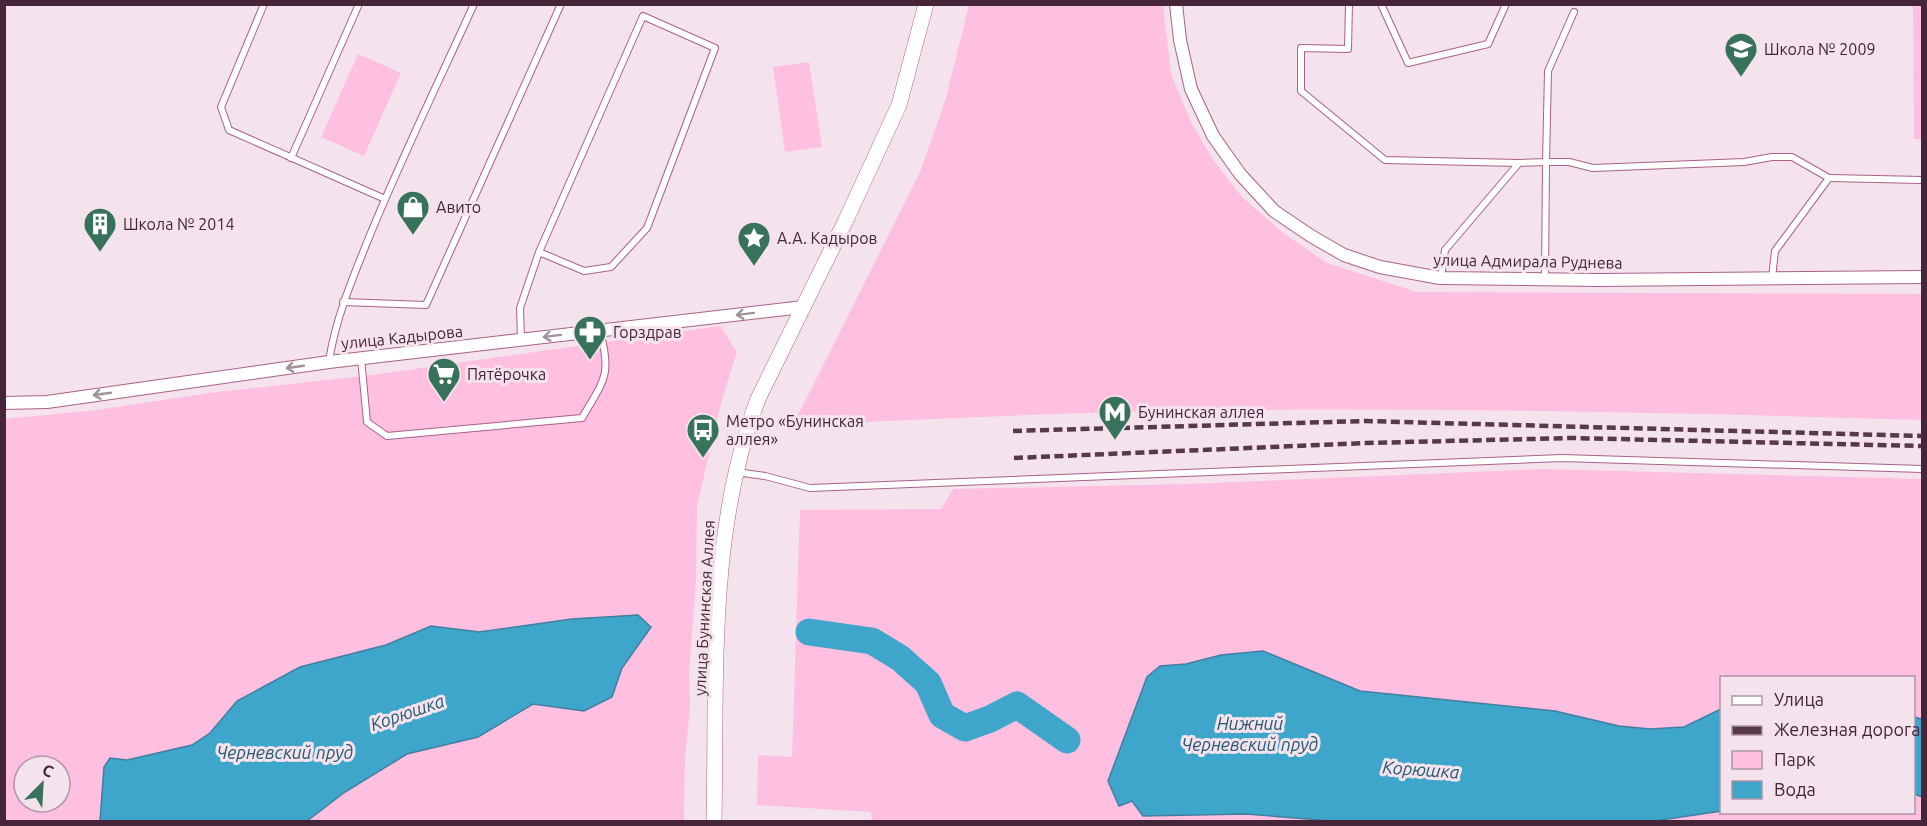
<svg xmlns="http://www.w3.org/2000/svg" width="1927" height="826" font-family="Ubuntu,sans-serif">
<rect width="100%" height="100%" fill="#f4e3ec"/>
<g fill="#febfe1" fill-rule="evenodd">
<path d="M969,5H1163L1171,74L1192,124L1214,161L1242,197L1286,235L1327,263L1417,292L1922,294V420C1694,413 1465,408 1235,410C1088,411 940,419 793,425L920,172L945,101Z"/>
<path d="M1913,5H1922V139H1914Z"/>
<path d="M358,54L401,73L364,156L321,137Z"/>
<path d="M809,62L822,147L785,152L773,67Z"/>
<path d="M720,326L737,352L722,400L697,506L696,581L689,674L690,707L685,759L684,821H5L4,419L97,410L209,393L372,375ZM24,766H60V802H24Z"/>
<path d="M1541,469L1922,479V821L872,822L871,812L757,805L758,755L792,757L800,510L941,509L953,489L1187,484ZM1722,678H1914V812H1722Z"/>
</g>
<g fill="#3fa6cb" stroke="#417f9f" stroke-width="1.5">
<path d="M638,615L651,627L622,668L612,697L584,711L533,704L478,737L407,754L345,792L307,821H100L104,767L110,758L127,760L192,745L210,733L237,701L300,667L386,645L431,626L479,632L572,619Z"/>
<path d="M1263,651L1360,691L1555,711L1619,726L1650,729L1684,727L1721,709V811L1648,822H1345L1246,814L1143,816L1132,801L1119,806L1108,781L1147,677L1160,666L1186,664L1221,655Z"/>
<path d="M1914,717L1922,719V797L1914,794Z"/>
</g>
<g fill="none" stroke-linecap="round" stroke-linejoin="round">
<path stroke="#3fa6cb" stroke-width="27" d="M809,632L872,641L900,658L928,683L942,715L965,728L990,719L1017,705L1067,740"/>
<g stroke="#aa608a" stroke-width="8">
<g id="service">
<path d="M264,4L221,107L229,130L385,199"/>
<path d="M1349,4L1348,49L1301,48V91L1385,160L1519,163"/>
<path d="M1381,4L1408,63L1488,44L1506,4"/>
<path d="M291,158L359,4"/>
<path d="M1829,178L1922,180"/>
<path d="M1441,278L1445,250L1519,163L1546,162L1548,71L1574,12"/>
<path d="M1545,279L1546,162H1569L1593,168L1744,162L1772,157H1792L1829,178L1775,251L1772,278"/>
<path d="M343,302L426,305L561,4"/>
<path d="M521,339L520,308L539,252L643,16L715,48L647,228L611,267L584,271L539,252"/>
<path d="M361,358L367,422L387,436L582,418C604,380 612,376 600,331"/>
<path d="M329,361C336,317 353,277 370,235C402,157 439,81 474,4"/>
<path d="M736,472L765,476L810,488L1562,458L1922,469"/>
</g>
</g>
<g stroke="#aa608a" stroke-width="14">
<g id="minor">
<path d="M1176,4L1180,40L1191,89L1213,136L1240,174L1274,211L1311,236L1344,255L1380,267L1440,278L1599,280L1922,277"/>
<path d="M4,403L47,402L329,362L803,307"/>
</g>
</g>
<g stroke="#aa608a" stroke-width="16">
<path id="tertiary" d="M714,822C717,681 707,533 758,399L845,222L899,105L926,4"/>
</g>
<use href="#service" stroke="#fff" stroke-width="6"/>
<use href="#minor" stroke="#fff" stroke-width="12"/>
<use href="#tertiary" stroke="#fff" stroke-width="15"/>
<g stroke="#58394a" stroke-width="4.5" stroke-dasharray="9 4.5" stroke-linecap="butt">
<path d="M1013,431L1365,421L1922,436"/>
<path d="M1014,458L1366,443L1572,438L1922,446"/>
</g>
</g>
<defs><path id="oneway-shaft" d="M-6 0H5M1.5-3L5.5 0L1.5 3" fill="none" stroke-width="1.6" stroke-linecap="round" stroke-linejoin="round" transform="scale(1.5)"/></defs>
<g stroke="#a2929b">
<use href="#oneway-shaft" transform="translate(745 314) rotate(173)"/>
<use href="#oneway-shaft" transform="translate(552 336) rotate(173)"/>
<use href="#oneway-shaft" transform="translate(295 367) rotate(172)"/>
<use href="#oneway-shaft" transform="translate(102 394) rotate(172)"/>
</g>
<defs>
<g id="school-pin" transform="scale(1.725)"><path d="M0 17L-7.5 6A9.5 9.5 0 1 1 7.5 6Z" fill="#38725b" stroke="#f4e3ec"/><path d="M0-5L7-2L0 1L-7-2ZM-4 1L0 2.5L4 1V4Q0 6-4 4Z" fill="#fff"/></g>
<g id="shop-pin" transform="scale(1.725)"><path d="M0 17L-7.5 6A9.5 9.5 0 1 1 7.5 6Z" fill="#38725b" stroke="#f4e3ec"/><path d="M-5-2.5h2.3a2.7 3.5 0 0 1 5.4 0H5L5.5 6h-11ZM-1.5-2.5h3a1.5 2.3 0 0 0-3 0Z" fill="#fff"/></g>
<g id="building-pin" transform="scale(1.725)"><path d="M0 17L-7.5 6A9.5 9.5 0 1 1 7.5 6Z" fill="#38725b" stroke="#f4e3ec"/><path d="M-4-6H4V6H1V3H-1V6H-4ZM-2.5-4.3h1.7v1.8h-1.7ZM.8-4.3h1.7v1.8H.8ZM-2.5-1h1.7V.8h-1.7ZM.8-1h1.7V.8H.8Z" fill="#fff"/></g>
<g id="sight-pin" transform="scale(1.725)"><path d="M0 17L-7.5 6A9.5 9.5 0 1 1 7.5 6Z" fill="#38725b" stroke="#f4e3ec"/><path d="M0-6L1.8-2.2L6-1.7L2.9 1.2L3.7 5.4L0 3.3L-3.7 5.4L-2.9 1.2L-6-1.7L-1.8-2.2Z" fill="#fff"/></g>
<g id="pharmacy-pin" transform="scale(1.725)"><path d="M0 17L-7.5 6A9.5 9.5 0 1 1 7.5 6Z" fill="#38725b" stroke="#f4e3ec"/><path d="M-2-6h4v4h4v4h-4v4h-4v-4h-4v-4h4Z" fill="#fff"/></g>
<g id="supermarket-pin" transform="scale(1.725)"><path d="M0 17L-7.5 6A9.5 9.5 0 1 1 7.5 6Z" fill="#38725b" stroke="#f4e3ec"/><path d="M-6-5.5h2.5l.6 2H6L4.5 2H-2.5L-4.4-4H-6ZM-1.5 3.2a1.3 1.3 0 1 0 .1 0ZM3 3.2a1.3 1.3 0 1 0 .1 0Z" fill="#fff"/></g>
<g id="metro-pin" transform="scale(1.725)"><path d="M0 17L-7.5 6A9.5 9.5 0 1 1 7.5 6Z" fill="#38725b" stroke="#f4e3ec"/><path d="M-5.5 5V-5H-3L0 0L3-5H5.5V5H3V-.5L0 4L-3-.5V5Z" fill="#fff"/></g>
<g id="bus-pin" transform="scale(1.725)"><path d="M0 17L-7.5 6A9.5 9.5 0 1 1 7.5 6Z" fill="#38725b" stroke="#f4e3ec"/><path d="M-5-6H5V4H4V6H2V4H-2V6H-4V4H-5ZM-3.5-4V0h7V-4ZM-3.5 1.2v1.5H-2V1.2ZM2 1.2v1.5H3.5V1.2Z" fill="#fff"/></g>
</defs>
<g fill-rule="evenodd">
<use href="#school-pin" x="1741" y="49"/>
<use href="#shop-pin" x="413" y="207"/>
<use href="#building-pin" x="100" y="224"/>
<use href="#sight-pin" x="754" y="238"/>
<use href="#pharmacy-pin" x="590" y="332"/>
<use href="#supermarket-pin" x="444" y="374"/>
<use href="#metro-pin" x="1115" y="412"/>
<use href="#bus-pin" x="703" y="430"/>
</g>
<g text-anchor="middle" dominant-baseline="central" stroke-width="6" stroke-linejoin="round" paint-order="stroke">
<g font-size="16" fill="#452537" stroke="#f4e3ec" text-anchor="start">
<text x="1764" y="49">Школа № 2009</text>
<text x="436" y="207">Авито</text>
<text x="123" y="224">Школа № 2014</text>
<text x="777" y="238">А.А. Кадыров</text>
<text x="613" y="332">Горздрав</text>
<text x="467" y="374">Пятёрочка</text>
<text x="1138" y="412">Бунинская аллея</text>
<text x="726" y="421">Метро «Бунинская<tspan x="726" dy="18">аллея»</tspan></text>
</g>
<g font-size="16" fill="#452537" stroke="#f4e3ec">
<text transform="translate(1528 261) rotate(1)">улица Адмирала Руднева</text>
<text transform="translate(402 337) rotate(-6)">улица Кадырова</text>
<text transform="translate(704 608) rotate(-87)">улица Бунинская Аллея</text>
</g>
<g font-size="18" font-style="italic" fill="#245b70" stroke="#f4e3ec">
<text transform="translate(407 712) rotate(-19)">Корюшка</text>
<text x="1250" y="723">Нижний<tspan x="1250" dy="21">Черневский пруд</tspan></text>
<text x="285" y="752">Черневский пруд</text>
<text transform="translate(1421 769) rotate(4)">Корюшка</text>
</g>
</g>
<rect width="1927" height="826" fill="none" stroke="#452537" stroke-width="12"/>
<rect x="1720" y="676" width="195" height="138" fill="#f4e3ec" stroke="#ae97a4" stroke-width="1.5"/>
<rect x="1732" y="696" width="30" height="9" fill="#ffffff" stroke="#ae97a4" stroke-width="1.5"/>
<text x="1774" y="706" font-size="18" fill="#452537">Улица</text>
<rect x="1732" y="726" width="30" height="9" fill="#58394a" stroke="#ae97a4" stroke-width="1.5"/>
<text x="1774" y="736" font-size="18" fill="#452537">Железная дорога</text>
<rect x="1732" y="751" width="30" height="18" fill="#febfe1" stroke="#ae97a4" stroke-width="1.5"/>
<text x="1774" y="766" font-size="18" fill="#452537">Парк</text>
<rect x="1732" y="781" width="30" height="18" fill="#3fa6cb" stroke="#ae97a4" stroke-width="1.5"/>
<text x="1774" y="796" font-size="18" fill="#452537">Вода</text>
<g transform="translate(42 784) rotate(24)"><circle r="28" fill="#f4e3ec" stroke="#ae97a4" stroke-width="1.5"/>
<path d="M0-4.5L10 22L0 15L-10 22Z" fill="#38725b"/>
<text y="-9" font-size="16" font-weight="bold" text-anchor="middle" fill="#452537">С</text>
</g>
</svg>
